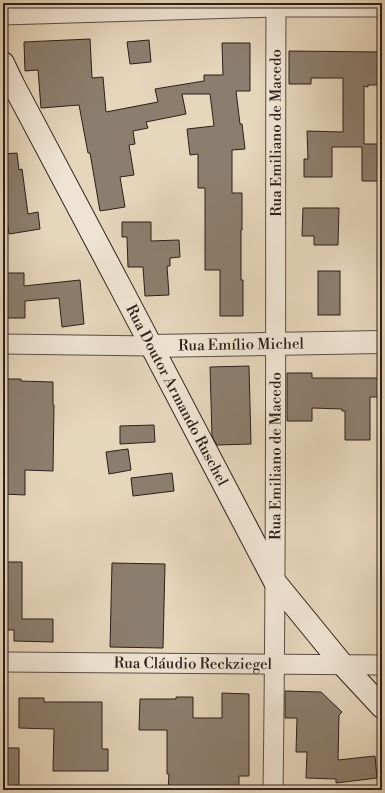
<svg xmlns="http://www.w3.org/2000/svg" width="385" height="793" font-family="'Libre Bodoni',serif">
<rect width="100%" height="100%" fill="#e6d6bc"/>
<filter id="stains"><feTurbulence type="fractalNoise" baseFrequency=".005" numOctaves="4"/><feColorMatrix values="0 0 0 0 .2 0 0 0 0 .09 0 0 0 0 .02 0 0 0 .5 -.17"/></filter>
<radialGradient id="worn" r=".72"><stop offset=".6" stop-color="#630" stop-opacity="0"/><stop offset="1" stop-color="#630" stop-opacity=".3"/></radialGradient>
<g fill="#8c7e6e" stroke="#2b1f19">
<path d="M90,39L92,78L103,77L106,112L158,102L155,89L204,81V75H223L222,43H250V91H236L240,124H242L245,149L232,150V193H242V230H241V280H243V316H220V270H205V188H198V154L190,155L187,129L214,126L210,94H182L186,114L146,122L148,128L133,131L135,144L129,145L134,175L120,177L125,207L100,211L90,153H88L79,105L41,108L38,70L25,71L24,42Z"/>
<path d="M149,40L151,62L130,64L127,42Z"/>
<path d="M289,51L382,52V85H368V87L364,86V144H382V181H362V147H332V177H304V159H308L307,131L343,132V78H311V84H289Z"/>
<path d="M17,153L19,170L22,169L28,214L38,212L40,229L9,234L3,195V154Z"/>
<path d="M303,208H339L338,245H314V236H302Z"/>
<path d="M122,222H151V241L179,240L180,257L170,258V266H167L169,295L145,296L143,267H128L127,237H122Z"/>
<rect x="318" y="271" width="22" height="44"/>
<path d="M3,273H24V286L80,280L84,324L62,327L59,298L25,301V318H3Z"/>
<path d="M249,366L251,444L217,445L212,436L210,367Z"/>
<path d="M287,373H312V378H382V397H370V440H345V411H342V409L312,408V421H287Z"/>
<path d="M3,379H21V381L53,382V405H54L53,471L25,470V495L3,494Z"/>
<path d="M154,425L155,442L120,444V426Z"/>
<path d="M128,449L131,470L109,474L106,452Z"/>
<path d="M172,473L174,491L133,496L131,478Z"/>
<path d="M3,562H22V619H53V642L14,641V630H3Z"/>
<path d="M112,563L165,564L163,648L110,647Z"/>
<path d="M285,691L321,692L342,712L339,715L338,760L375,756L377,778L336,783V779L306,778L307,752H296L297,718H285Z"/>
<path d="M222,693L249,694V776H239V790H168L169,774H167V730H139L140,699H176V697H193V718H222Z"/>
<path d="M19,698H44V702H102V749H108V771H53L54,729L19,728Z"/>
<path d="M4,748H19V790H3Z"/>
</g>
<g fill="none" stroke-linecap="round" stroke-linejoin="round">
<g stroke="#5a4d42" stroke-width="21">
<g id="minor">
<path d="M3,15L276,7H382"/>
<path d="M3,344L151,346"/>
<path id="s1" d="M3,662L382,665"/>
<path id="s2" d="M273,790C277,528 275,265 276,3"/>
</g>
</g>
<g stroke="#5a4d42" stroke-width="24">
<g id="tertiary">
<path id="s3" d="M151,346L382,342"/>
</g>
</g>
<g stroke="#2b1f19" stroke-width="24">
<g id="secondary">
<path id="s4" d="M3,63L13,84L122,290L275,582L342,664L382,707"/>
</g>
</g>
<use href="#minor" stroke="#efe4d3" stroke-width="19"/>
<use href="#tertiary" stroke="#efe4d3" stroke-width="22"/>
<use href="#secondary" stroke="#efe4d3" stroke-width="22"/>
</g>
<g text-anchor="middle" dominant-baseline="central" stroke-width="3" stroke-linejoin="round" paint-order="stroke">
<g font-size="15" fill="#2b1f19" stroke="#efe4d3">
<text stroke="none"><textPath href="#s2" startOffset="657">Rua Emiliano de Macedo</textPath></text>
<text stroke="none"><textPath href="#s3" startOffset="90">Rua Emílio Michel</textPath></text>
<text stroke="none"><textPath href="#s4" startOffset="375">Rua Doutor Armando Ruschel</textPath></text>
<text stroke="none"><textPath href="#s2" startOffset="334">Rua Emiliano de Macedo</textPath></text>
<text stroke="none"><textPath href="#s1" startOffset="190">Rua Cláudio Reckziegel</textPath></text>
</g>
</g>
<rect width="385" height="793" fill="none" stroke="#e6d6bc" stroke-width="16"/>
<rect x="4" y="4" width="377" height="785" fill="none" stroke="#2b1f19" stroke-width="2"/>
<rect x="8" y="8" width="369" height="777" fill="none" stroke="#2b1f19"/>
<rect width="100%" height="100%" filter="url(#stains)"/>
<rect width="100%" height="100%" fill="url(#worn)"/>
</svg>
